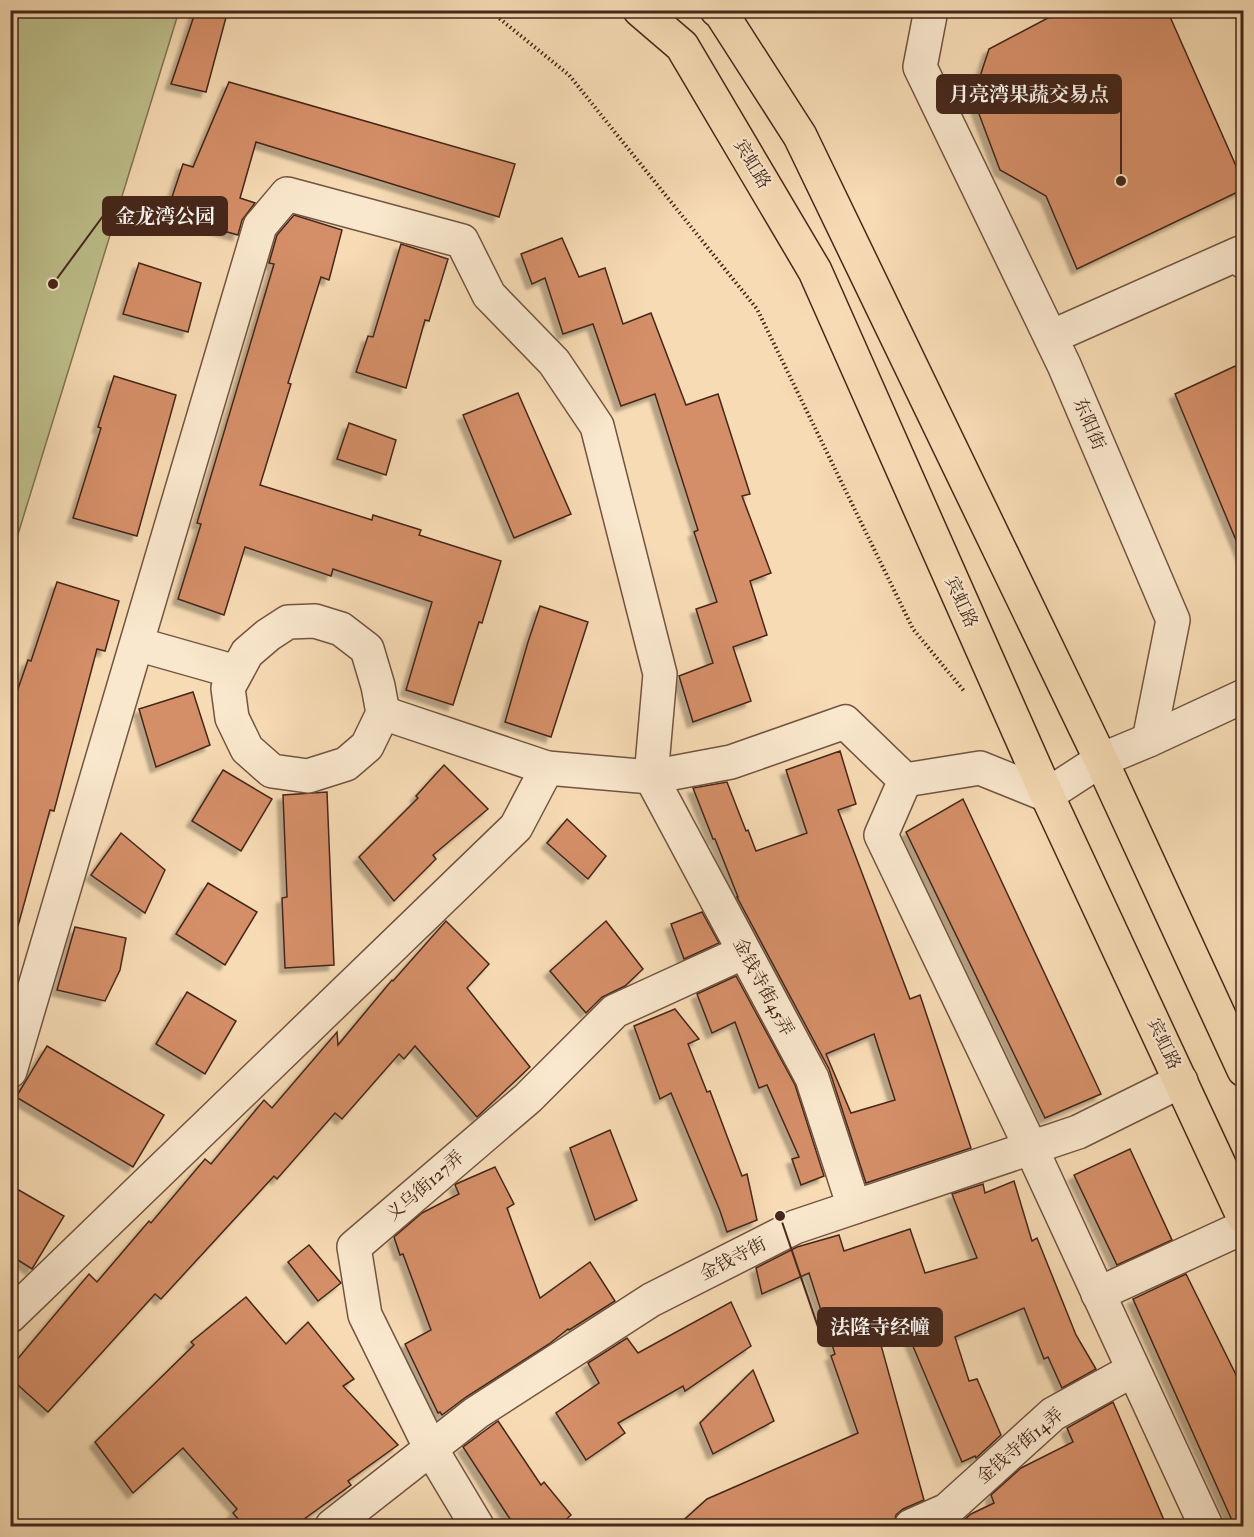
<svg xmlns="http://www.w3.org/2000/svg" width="1254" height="1537" font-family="'IM FELL Double Pica','Noto Serif SC',serif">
<defs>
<filter id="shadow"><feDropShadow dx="-5.5" dy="5.5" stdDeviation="1.5" flood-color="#0004"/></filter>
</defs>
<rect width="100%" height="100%" fill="#f7dbb4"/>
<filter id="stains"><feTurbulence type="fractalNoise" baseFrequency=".00333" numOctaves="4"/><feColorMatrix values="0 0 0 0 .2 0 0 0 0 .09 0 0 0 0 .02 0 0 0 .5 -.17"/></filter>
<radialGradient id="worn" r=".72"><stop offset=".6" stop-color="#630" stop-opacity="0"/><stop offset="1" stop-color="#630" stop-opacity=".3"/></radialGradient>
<path fill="#bec08c" stroke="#827454" stroke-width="1.5" d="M11,10L179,11L11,557L10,11Z"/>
<g fill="#d58f68" stroke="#45271b" stroke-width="1.5" fill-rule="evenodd" filter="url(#shadow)">
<path d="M196,10H228L206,92L171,84Z"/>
<path d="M1063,10H1167L1244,184V189L1077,269L1046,196L1000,170L973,98L989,49Z"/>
<path d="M229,82L515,164L499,217L256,142L240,198L255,203L242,220L238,235L166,215L183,164L193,167Z"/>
<path d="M294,215L342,230L329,280L321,277L288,383L291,384L260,485L372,520L373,515L421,530L419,535L501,561L482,623L479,622L453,705L406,690L432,602L333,569L331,576L245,547L224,615L178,599L201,524L197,523L274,264L269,263L277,235Z"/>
<path d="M562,238L579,277L605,268L623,324L651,313L686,405L718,394L750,494L742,496L771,573L750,581L767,635L733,647L751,701L693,722L679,676L713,663L696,609L717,602L694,532L698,530L655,394L621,406L593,324L563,334L545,278L532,284L521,254Z"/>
<path d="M401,244L448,259L429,321L425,320L406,388L356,372L368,336L373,337Z"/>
<path d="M139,263L201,283L188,332L123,314Z"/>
<path d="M1244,362V557H1243L1175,394Z"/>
<path d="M114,376L176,395L137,536L73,518L101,428L98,427Z"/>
<path d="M518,393L571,514L514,538L463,415Z"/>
<path d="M349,423L396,440L386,475L337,459Z"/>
<path d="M57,582L119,601L105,651L97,649L54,811L50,810L18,926L10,925V712L28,660L31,661Z"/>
<path d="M540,606L588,622L551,737L505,722L528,642Z"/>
<path d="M193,692L210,745L156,767L139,709Z"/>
<path d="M840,751L856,804L838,810L910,999L920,995L971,1148L866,1183L829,1069L737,897H738L715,839H713L693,788L727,782L746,831L748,830L756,851L807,833L786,770ZM874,1034L895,1100L851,1113L826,1054Z"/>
<path d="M444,765L488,809L433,855L436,859L394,901L359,857L418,798L416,796Z"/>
<path d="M223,770L272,799L241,851L192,821Z"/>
<path d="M327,792L334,965L285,968L282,898L287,897L283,795Z"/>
<path d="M963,799L1101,1094L1045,1118L906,832Z"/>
<path d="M567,819L606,856L588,879L547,843Z"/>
<path d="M121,833L165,870L145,913L91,875Z"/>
<path d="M208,883L257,912L225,965L176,934Z"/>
<path d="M702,912L719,943L684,959L671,924Z"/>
<path d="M446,921L489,964L467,988L530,1067L477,1117L415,1046L404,1059L399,1054L342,1119L335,1113L277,1179L274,1176L161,1299L155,1294L48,1412L10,1378V1368L89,1274L97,1282L149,1221L151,1223L205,1159L211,1164L264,1100L272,1108L337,1032L338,1045L392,980L393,981Z"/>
<path d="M606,921L643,969L625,986L602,997L586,1013L550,971Z"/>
<path d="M75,927L126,938L120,970L105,1001L57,990Z"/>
<path d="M736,976L795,1085L824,1176L801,1185L792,1159L799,1157L767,1085L759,1088L735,1022L712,1033L697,994Z"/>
<path d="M187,992L236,1021L205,1074L156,1044Z"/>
<path d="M675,1009L699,1039L688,1044L707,1092L710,1091L742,1176L747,1174L757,1220L727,1232L720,1211L671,1093L660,1099L634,1026Z"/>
<path d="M47,1046L164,1115L133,1167L16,1097Z"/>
<path d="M610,1130L637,1200L595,1220L570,1148Z"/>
<path d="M1130,1149L1172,1240L1117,1265L1074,1175Z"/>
<path d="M495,1167L514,1204L507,1208L540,1298L590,1262L615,1301L569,1330L568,1329L549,1344L466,1397L442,1415L440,1412L438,1413L405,1344L431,1330L403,1254L400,1255L394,1237L422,1213L459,1194L455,1185L456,1184Z"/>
<path d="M1014,1181L1032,1241L1037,1238L1076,1335L1096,1369L1062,1388L1048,1357L1044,1359L1024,1308L955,1337L969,1381L977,1379L1001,1435L976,1458L975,1456L962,1462L898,1311L874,1320L924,1500L903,1509L896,1515L893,1527H676L707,1499L858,1433L831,1356L835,1354L809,1273L762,1294L756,1268L797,1247L839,1235L844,1251L910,1229L925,1273L977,1258L952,1194L983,1184L985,1193Z"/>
<path d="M10,1185L64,1216L32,1269L10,1255Z"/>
<path d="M309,1245L341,1283L318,1301L288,1262Z"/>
<path d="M1186,1274L1244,1391V1527H1235L1133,1299Z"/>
<path d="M246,1297L286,1344L308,1322L354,1379L343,1386L398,1445L348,1481L351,1485L293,1527H245L233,1513L237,1509L183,1448L133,1493L95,1442L194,1345L191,1342Z"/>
<path d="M731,1302L751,1346L685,1391L683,1386L618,1423L625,1433L586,1460L556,1413L599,1383L588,1363L627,1338L638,1353Z"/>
<path d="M753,1370L774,1421L713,1454L700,1423Z"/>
<path d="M1113,1402L1167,1527H956L971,1514L994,1503L991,1495L1021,1468L1073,1442L1067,1428Z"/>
<path d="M498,1421L541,1485L544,1482L571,1515L558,1527H517L508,1516L463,1447Z"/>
</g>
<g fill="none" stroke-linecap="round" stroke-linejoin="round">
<g stroke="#725441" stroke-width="36">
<g id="minor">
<path d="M1051,337L1240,253L1244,262"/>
<path d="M315,621L341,629L367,649L378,686L383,713L367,746L346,764L308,776L272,771L247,749L232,718L228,688L247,653L268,635L288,622Z"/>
<path d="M137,644L236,672"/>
<path d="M383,713L547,768L651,777L731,762L845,722L905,780L980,768L1047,795L1101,760L1149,740L1173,620L1064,365L920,67L931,10"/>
<path d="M1149,740L1244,696"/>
<path d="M905,780L881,835L1031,1148L1206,1526"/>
<path d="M10,1071L260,226L287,194L462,241L489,295L554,362L597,426L660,674L651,777L812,1078L854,1207"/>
<path d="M1098,1294L1244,1227"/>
<path d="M10,1316L516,827L547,768"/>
<path d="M332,1526L476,1413L651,1300L795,1227L1078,1132L1181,1081"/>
<path d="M477,1526L431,1449L365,1315L354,1247L528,1098L615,1011L744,952"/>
<path d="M911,1526L947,1510L1053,1414L1133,1370"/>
</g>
</g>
<g stroke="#45271b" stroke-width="36">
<g id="major">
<path d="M640,10L682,46L815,271L1047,795L1244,1218"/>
<path d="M717,10L721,13L800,136L1101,760L1244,1070"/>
</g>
</g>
<path stroke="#45271b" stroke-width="4" stroke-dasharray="1.5 3" stroke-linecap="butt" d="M489,10L569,75L757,309L913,629L964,691"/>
<use href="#minor" stroke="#fae8ce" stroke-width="33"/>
<use href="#major" stroke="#f7dbb4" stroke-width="33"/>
</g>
<g text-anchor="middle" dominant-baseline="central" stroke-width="4.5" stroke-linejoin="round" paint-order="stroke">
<g font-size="18" fill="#45271b" stroke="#fae8ce">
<text transform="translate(752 164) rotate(59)">宾虹路</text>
<text transform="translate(1089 424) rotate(67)">东阳街</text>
<text transform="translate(961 602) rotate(66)">宾虹路</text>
<text transform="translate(763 987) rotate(62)">金钱寺街45弄</text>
<text transform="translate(1164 1044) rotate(65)">宾虹路</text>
<text transform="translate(425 1186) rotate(-41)">义乌街127弄</text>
<text transform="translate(733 1259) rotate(-27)">金钱寺街</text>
<text transform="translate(1020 1446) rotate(-40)">金钱寺街14弄</text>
</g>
</g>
<path fill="none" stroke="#45271b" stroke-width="2" d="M1121 181L1121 94M53 284L103 216M780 1216L818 1327"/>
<g fill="#45271b" stroke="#fae8ce" stroke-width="2">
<circle cx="1121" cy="181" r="6"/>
<circle cx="53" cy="284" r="6"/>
<circle cx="780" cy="1216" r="6"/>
</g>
<g fill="#45271b" stroke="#45271b" stroke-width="2">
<rect x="937" y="75" width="184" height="38" rx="6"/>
<rect x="103" y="197" width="124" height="38" rx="6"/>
<rect x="818" y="1308" width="124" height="38" rx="6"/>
</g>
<g font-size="20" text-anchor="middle" font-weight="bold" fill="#fff">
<text x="1029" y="101">月亮湾果蔬交易点</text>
<text x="165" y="223">金龙湾公园</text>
<text x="880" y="1334">法隆寺经幢</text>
</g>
<rect width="1254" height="1537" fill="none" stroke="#f7dbb4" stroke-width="36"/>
<rect x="12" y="12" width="1230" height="1513" fill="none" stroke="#45271b" stroke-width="3"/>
<rect x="18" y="18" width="1218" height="1501" fill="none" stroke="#45271b" stroke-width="1.5"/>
<rect width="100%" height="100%" filter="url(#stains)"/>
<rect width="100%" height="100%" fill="url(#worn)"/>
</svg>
